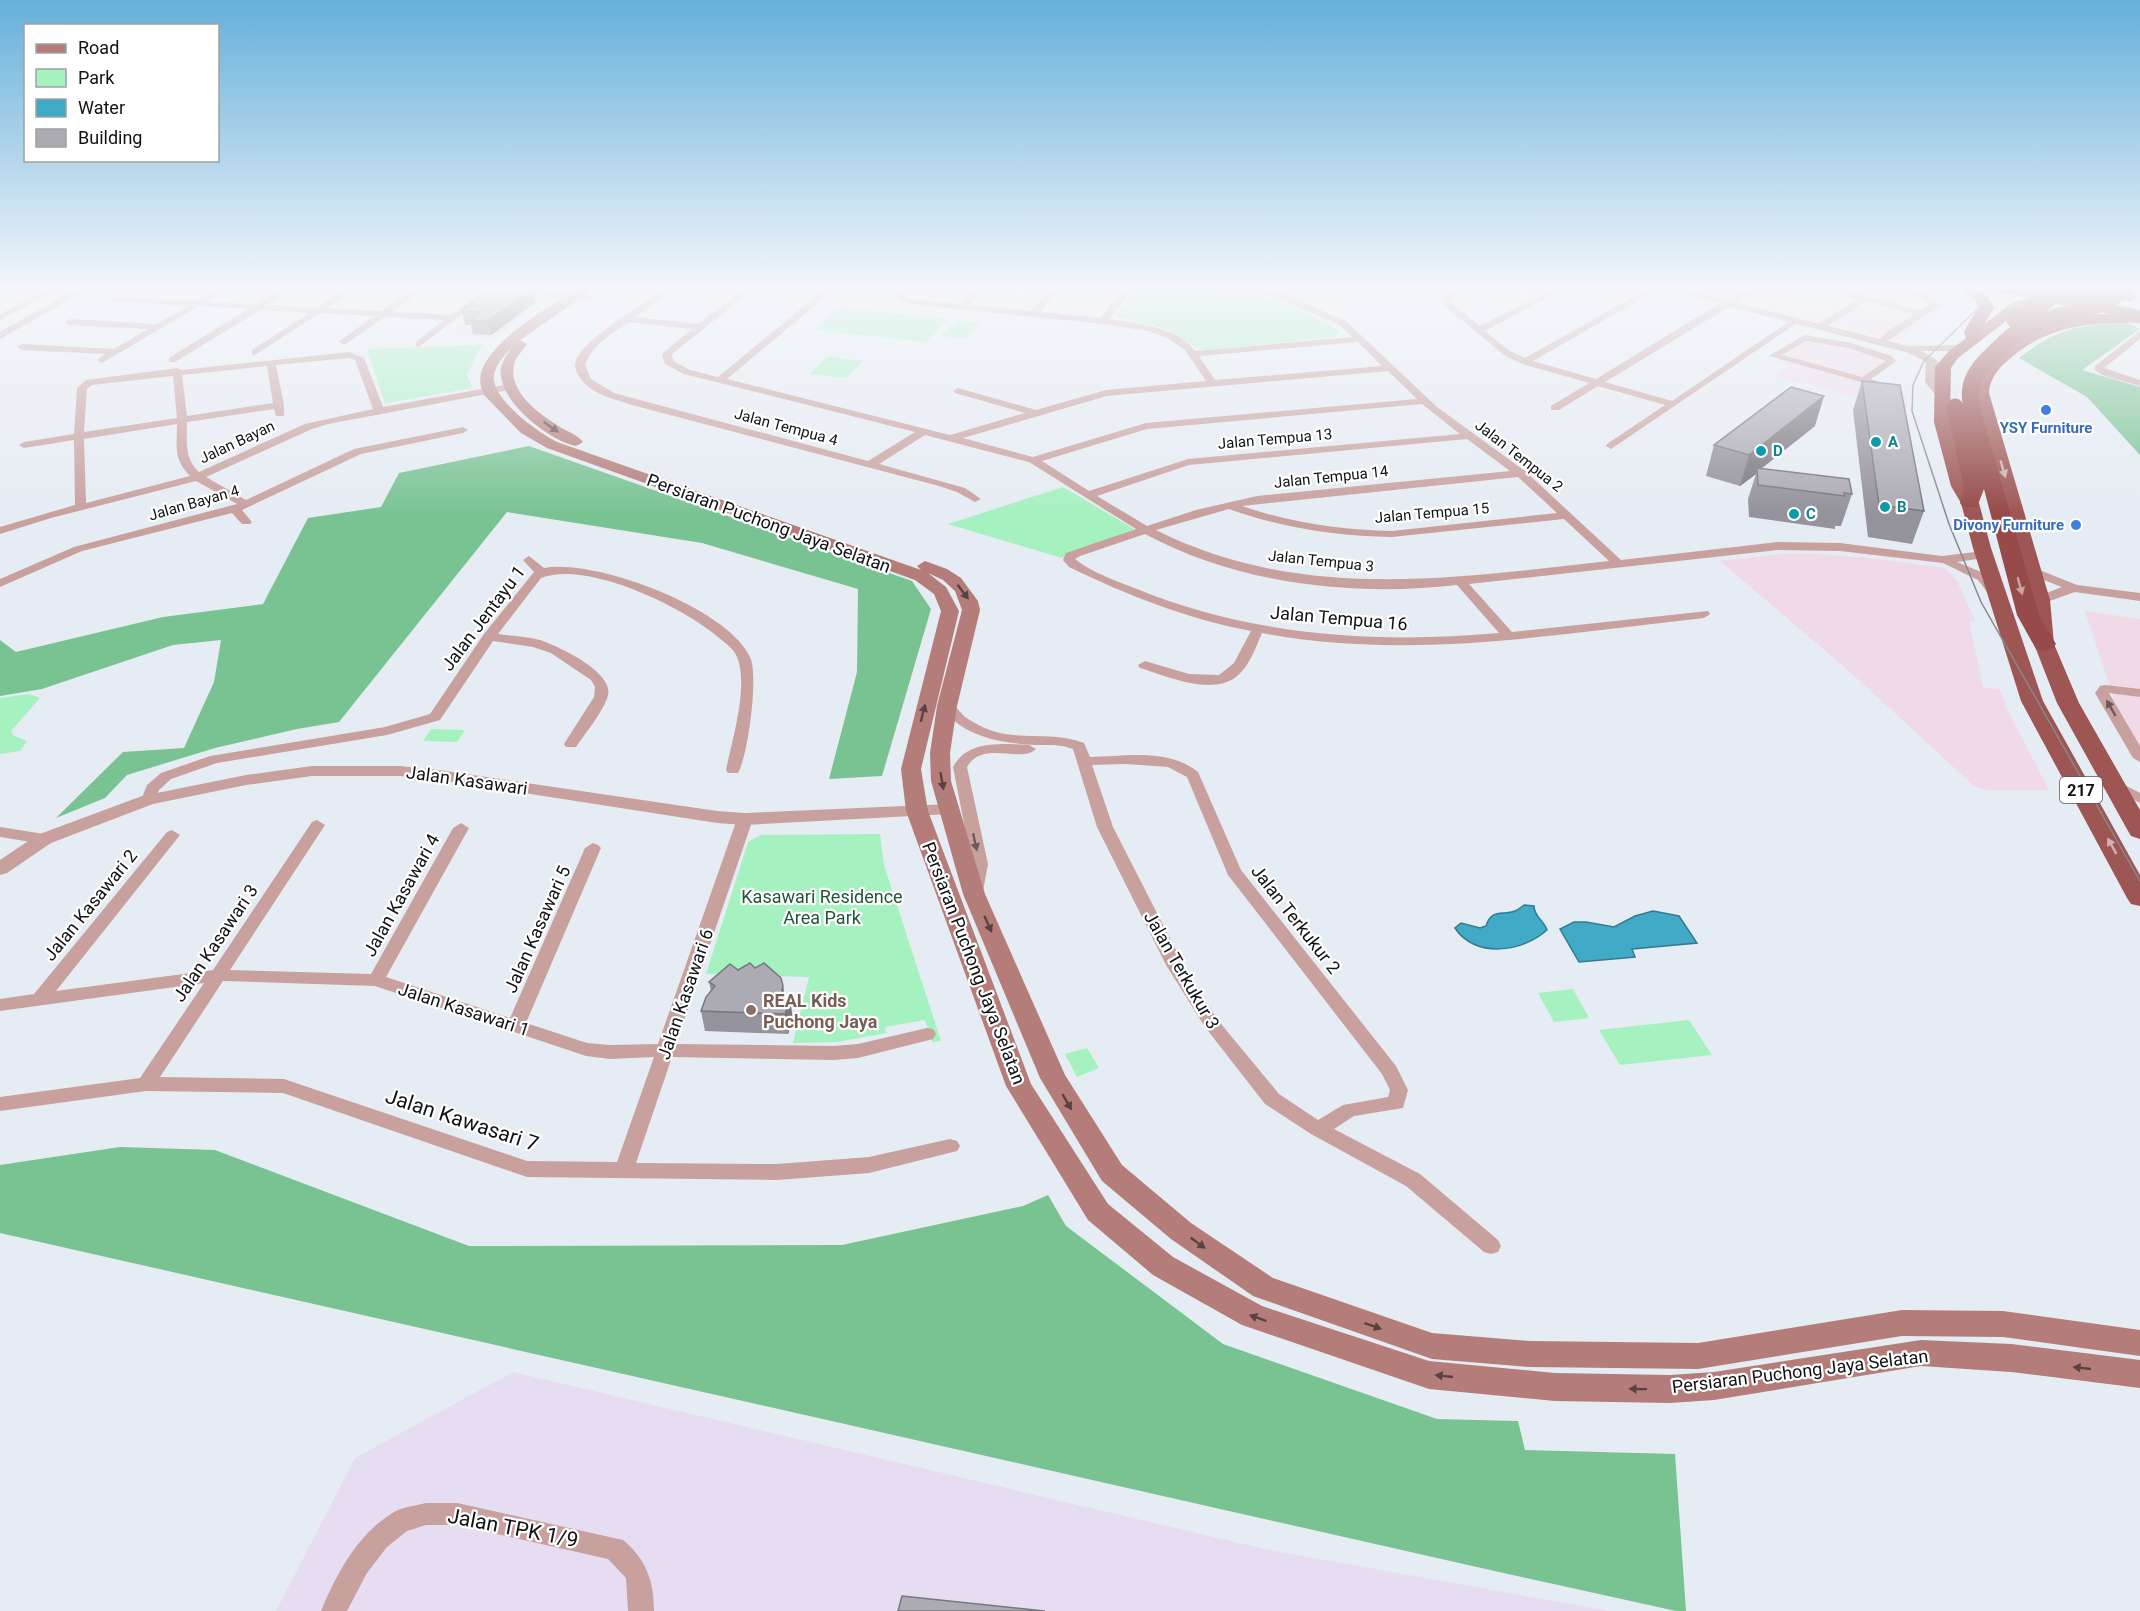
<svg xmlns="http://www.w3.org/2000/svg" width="2140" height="1611" font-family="Roboto,sans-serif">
<rect width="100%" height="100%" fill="#e6ecf3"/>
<g fill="#f0dae8">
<path d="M1689,288H1910L1933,295L1948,305L1899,340L1685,291Z"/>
<path d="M506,289L548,295L494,339L442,337Z"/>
<path d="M1807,339L1844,346L1888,361L1857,383L1907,396L1908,410L1775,376L1788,366L1774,362Z"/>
<path d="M1781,554H1821L1869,558L1945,568L1957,581L1975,621H1969L1983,687L2000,689L2007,709L2049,790H1986L1974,786L1850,672L1720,561Z"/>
<path d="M2085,611L2140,619V748L2120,717Z"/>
</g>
<path fill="#e7ddf2" d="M513,1372L1265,1549L1609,1611H276L355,1458Z"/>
<g fill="#a6f1c0">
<path d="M1138,288C1186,288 1235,286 1281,302C1301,309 1321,321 1340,331L1335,337L1204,350C1189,346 1184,338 1171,332C1153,322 1133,324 1116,315Z"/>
<path d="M839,308H840L948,319L926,342L814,330Z"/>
<path d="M957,321L980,323L965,339L941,336Z"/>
<path d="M485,345L478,351L467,375L473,388L385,403L367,349Z"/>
<path d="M828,357L863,361L845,378L809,374Z"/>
<path d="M1063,487L1134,529L1062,558L948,524Z"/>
<path d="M29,694L40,698L11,731L14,736L27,741L20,751L0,754V698Z"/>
<path d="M431,729L465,730L457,742L423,741Z"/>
<path d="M880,834L884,865L941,1041L932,1042L925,1020L885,1027L886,1033L837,1042L793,1043L809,977L706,974L748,842L761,835Z"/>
<path d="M1573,989L1589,1018L1554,1022L1538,993Z"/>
<path d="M1689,1020L1712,1055L1620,1065L1599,1030Z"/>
<path d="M1087,1048L1099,1068L1077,1077L1065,1054Z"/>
</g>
<g fill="#79c393">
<path d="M2126,322L2140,329L2082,370L2140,387V455L2087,397L2019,358C2058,328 2078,325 2126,322Z"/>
<path d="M529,446L912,581L931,609L882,776L829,779L857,672L858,589L702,543L507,512L339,722L297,729L215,748L127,775L105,798L56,818L123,752L184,748L214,682L221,640L173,645L42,689L0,696V640L16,652L163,617L263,604L308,518L381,507L399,473Z"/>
<path d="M120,1147L215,1150L469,1246L842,1245L1023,1206L1048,1195L1066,1226L1223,1344L1437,1419L1518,1421L1525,1450L1675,1454L1686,1611H1676L1499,1572L0,1233V1165Z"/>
</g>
<g fill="#41aac6" stroke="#327c91" stroke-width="1.5">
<path d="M1524,905L1534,906C1534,917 1544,920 1547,930C1523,952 1475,959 1455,928L1461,923L1480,928L1486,926C1492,908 1502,916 1515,911C1518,910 1521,907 1524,905Z"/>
<path d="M1653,911L1679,916L1697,943L1632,949L1635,957L1579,962L1560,929L1574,922H1586L1614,927L1635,916Z"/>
</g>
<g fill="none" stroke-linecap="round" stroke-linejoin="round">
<g fill="#c8a19f" fill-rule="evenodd">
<path d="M19,288H60L0,320V314L40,293Z"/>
<path d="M217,288H228L207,302L256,304L282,288H293L267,305L316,308L346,288H356L327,308L381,311L414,288H424L392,312L451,315L486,288H496L419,347L416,346V342L444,320L385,317L344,345L339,342L341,340L374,316L320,313L255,355L252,354V350L309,313L260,310L175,362H169V358L248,309L199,306L102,363L97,360L105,354L22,350L17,347L22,344L114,349L148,329L69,325L65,322L69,319L156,324L188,306L113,302L109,299L113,296L196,301Z"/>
<path d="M666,288H676L635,317L698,324L745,288H755L672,354L673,361L690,370L718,377L826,288H836L727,379L950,435L1025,413L955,393L953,391L958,388L1036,410L1106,390L1206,381L1185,350L1169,339L1149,331L1103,324L909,304L896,298L901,288H910L905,297L910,299L960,304L977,288H986L969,305L1031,311L1051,288H1060L1040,312L1101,318L1124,288H1133L1109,319C1137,324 1177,326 1195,351L1352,337L1340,325L1277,298L1243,288H1259L1283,294L1346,321L1437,407L1525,471L1621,560L1778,542L1840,543L1942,556L1975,552L1978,546L1982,544L1988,548L1984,558L1957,562L1986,574L2000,593L1994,597L1990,596L1978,580L1943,563L1840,551L1778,550L1469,584L1512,632L1708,611L1710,614L1704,618C1557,634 1409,661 1262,633C1256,647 1249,667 1236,677C1210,696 1167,676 1140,668L1138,665L1145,661L1189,674L1219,675L1234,663L1251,631C1187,619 1127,595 1069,567L1063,560L1066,553L1136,529L1029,462L925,435L879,464L965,488L981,499L975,502L957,492L939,486L632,405C618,400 602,397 590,388C583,383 575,373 575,365C577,342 646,302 666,288ZM629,322L692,329L662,354L665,364L684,374L915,432L868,461L614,393L591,379L585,365C593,344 611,334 629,322ZM1358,342L1382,366L1215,380L1199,356ZM1388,371L1417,399L1146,423L1033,457L963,438L1107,396ZM1422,404L1460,434L1188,459L1089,491L1042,461L1147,429ZM1467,439L1510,471L1257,496L1196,510L1147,526L1097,496L1189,465ZM1518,477L1557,513L1392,531C1341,530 1291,523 1242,506ZM1229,509C1282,528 1336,536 1392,537L1564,519L1609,561C1455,578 1301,603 1156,530ZM1145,534C1237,584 1354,597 1457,585L1499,633C1376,644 1252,636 1137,589C1117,581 1092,573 1075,559L1080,556Z"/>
<path d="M1458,288H1469L1451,300V303L1480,326L1554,288H1565L1485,331L1510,351L1525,358L1649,288H1660L1533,361L1596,379L1722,302C1736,301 1742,288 1760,288L1605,382L1672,401L1793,319L1800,321L1611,449L1606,446L1607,444L1665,405L1598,386L1559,410H1551V406L1589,383L1522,364L1504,355L1443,304L1444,297Z"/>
<path d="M1825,288H1840L1921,311L1930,305L1921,299L1892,288C1910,288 1927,293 1940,305L1882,345L1877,342L1888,331L1915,314L1866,301L1823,329H1817V325L1858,299Z"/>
<path d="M2140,331V339L2104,368L2140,380V386L2102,375L2095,370V366Z"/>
<path d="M1805,335L1851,343L1892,356L1896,361L1894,363L1871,379L1894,387L1886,389L1769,356ZM1806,341L1849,348L1886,361L1862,377L1782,355Z"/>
<path d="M349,352L364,358L383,407L509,384L514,387L509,390L328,424L312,429L206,477L246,500L354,449L463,427L468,430L463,433L361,454L242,510L252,522L250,524H242L232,513L82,551L0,587V579L74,547L237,504L196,481L51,518L0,534V527L75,505L74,440L24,448L19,445L24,442L74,434L77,388L86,380L177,368L181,370ZM349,358L355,360L373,409L305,424L199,472C184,458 187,442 187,422L274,409L276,416H284V405L276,365ZM267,366L273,403L187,416L182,375ZM173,376L177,418L84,432L87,389L92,385ZM177,424C177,446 173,459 190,476L86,503L84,439Z"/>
<path d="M529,556L544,568C594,558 728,608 750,657C759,675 748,756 738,773H728L726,770C732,741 749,685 737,657C734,649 725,643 718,637C683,607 587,560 541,578L498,634C511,636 526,636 540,640C558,646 614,672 608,695C605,709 585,734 576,747H566L564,744L594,697L595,687L591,680L551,653L533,647L493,641L440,720L387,735L217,763L171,779L159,790L153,803H143L141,800L147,785L161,773L210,756L385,727L430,714L484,634L534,572L523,560Z"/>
<path d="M2032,567L2077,585L2140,593V601L2075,592L2044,603H2036L2034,600L2036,597L2062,587L2028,574V568Z"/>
<path d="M2105,685L2140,689V697L2109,693L2140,746V762L2133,758L2095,693L2100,686Z"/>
<path d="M947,702C955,704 959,711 965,717C973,722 981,727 990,730C1020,741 1054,731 1084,743L1090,757C1126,756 1168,748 1198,772L1241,870L1396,1066L1408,1090L1403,1108L1354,1116L1334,1129L1420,1174L1498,1240L1501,1246L1498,1252L1491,1254L1484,1252L1406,1186L1311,1134L1265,1104L1205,1027L1166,965L1097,827L1073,749C1061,744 1048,745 1036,745C999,743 963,737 940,706ZM1126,764L1168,767L1187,777L1228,875L1382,1074L1390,1090L1388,1097L1343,1105L1318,1120L1279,1094L1217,1019L1183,964L1113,827L1092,765Z"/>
<path d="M1010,744L1029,745L1036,749C1021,764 983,739 967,767L988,864L983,891L981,895H969L967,891L972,864L953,767C965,745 987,744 1010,744Z"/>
<path d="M2115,780L2140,793V803L2110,787L2108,784Z"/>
<path d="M745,814L753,819L676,1044L834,1046L858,1044L927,1028L933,1029L936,1034L933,1039L858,1058L834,1060L672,1057L636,1163L777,1164L869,1157L950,1139L957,1141L960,1146L957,1151L869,1173L777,1180L527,1177L283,1093L146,1091L0,1111V1097L140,1078L204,983L0,1011V999L34,994L167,832L172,830L180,835L56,991L213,970L312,822L317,820L325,825L230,970L371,974L453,828L461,823L469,828L386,977L510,1018L585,848L593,843L598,845L601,848L526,1023L587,1043L610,1045L658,1044L737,819ZM223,981L375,986L586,1056L610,1059L654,1057L617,1162L527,1161L284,1079L160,1077Z"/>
<path d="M0,827L44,834L52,839L44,844L0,837Z"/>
<path d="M426,1503H457L623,1540C646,1559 654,1581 654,1611H628L626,1578L608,1559L457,1525H426L407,1531L387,1547L367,1573L347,1611H321C336,1575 357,1535 391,1514C400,1507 415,1506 426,1503Z"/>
</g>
<g fill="#c8a19f" fill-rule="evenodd">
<path d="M77,288H90L0,339V332Z"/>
<path d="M513,288H542L588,295L593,298L588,301L518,291Z"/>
<path d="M1658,288H1677L1908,346L1962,345L1968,348L1962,351H1922L1938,361L1937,382L1947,394L1941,398L1937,397L1925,382L1926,362L1909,353Z"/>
<path d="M312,766H400L446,771L717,811L745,813L950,804L956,805L959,809L956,813L950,814L745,825L717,823L446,781L400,776H312L246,785L153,804L51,843L7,873L0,875V860L37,835L142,796L246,775Z"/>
</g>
<path fill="#b47d7a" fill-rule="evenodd" d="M580,288H595L520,340L527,344C524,349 519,354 516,359C503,389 539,414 560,427C568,432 578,435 583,442L576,446C549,440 504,405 501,376C499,365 506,356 512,347C505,355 496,364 494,375C490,398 538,433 557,442L921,570L917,566L925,561L947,569L961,578L978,601L980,610L957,706L950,753L951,781L985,894L1065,1075L1122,1165L1191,1223L1273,1278L1432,1333L1530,1341L1698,1343L1902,1310L2003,1311L2140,1330V1356L2003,1337L1902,1336L1698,1369L1530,1367L1432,1359L1253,1296L1171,1239L1102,1181L1040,1078L963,894L931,781L930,753L937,706L962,610L955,591L943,580L928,573L946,587L959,611L921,769L928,811L1031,1084L1108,1204L1173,1257L1262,1306L1429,1361L1555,1373L1670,1375L1714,1372L1921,1340L2011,1344L2140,1360V1388L2011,1372L1921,1366L1714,1400L1670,1403L1555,1401L1429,1389L1242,1325L1153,1275L1088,1220L1006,1086L906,811L901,769L941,611L934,594L915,580L547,448L521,433L485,396C458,355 553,305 580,288Z"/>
<g fill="#9e5654" fill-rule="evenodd">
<path d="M2062,291L2132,293L2139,297L2132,301L2062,299L2023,308L1958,358L1951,368L1950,422L1969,486L1979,503L1991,548L2043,701L2140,875V906L2131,904L2127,898L2021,701L1973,548L1961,503L1951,486L1934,422L1935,367L1948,352L2013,302Z"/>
<path d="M2101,314L2140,315V323C2093,322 2051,325 2013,356C2001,366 1990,376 1989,393L2050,600L2054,644L2079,703L2140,810V839L2131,836L2128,831L2057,703L2034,644L2030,600L1973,393C1978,340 2058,318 2101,314Z"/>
</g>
<g fill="#964a49" fill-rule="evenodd">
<path d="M1959,288C1977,288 1985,290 1994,307L1980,332L1982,338L1980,341L1974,343L1966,338L1964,332L1978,307L1975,300Z"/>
<path d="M1996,288H2028L2140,310V320L2003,293Z"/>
<path d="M2061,288H2118L2111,293L2067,296L2062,294L2059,291Z"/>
<path d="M1977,423L1984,425L1986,429L2039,615L2056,644L2052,649L2044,651L2036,649L2017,615L1984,489L1977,507H1963L1960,503L1964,488L1956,452L1959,448H1973L1968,429L1970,425Z"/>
</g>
<path stroke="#85898e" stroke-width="1.5" d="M1984,288L1985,296L1979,307L1924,361L1913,385L1912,411L1949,524L1981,602L2140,881"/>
<g stroke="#964a49" stroke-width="17">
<path d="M2015,320L2041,305L2061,288"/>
<path d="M1955,407L1965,450"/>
<path d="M1977,429C1968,395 1964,381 1992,355C2001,347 2009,337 2020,331C2054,312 2096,314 2126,288"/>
</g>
</g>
<g fill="#94929a">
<path d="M533,288L536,302L491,335L473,334L471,325H465L462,311Z"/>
<path d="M1862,381L1924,511L1912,544L1868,537L1853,410Z"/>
<path d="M1815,426L1762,468L1852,494L1841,526H1835V529L1749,517L1748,499L1756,474L1740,486L1706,476L1714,445Z"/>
<path d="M755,968L783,986L785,999L793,1019L788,1034L705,1031L701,1011L711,991L709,982L738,970Z"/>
</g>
<g fill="#78777d">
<path d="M533,288L536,302L491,335L488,321Z"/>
<path d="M1824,396L1815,426L1757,472V468L1756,474L1740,486L1749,455Z"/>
<path d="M783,986L786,1006L780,999Z"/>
<path d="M790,999L793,1019L788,1034L785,1014Z"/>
</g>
<g fill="#acaab3" stroke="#78777d" stroke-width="1.5">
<path d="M490,288H533L488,321L470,320L481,312L462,311Z"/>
<path d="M1862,381L1900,385L1924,511L1879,505Z"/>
<path d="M1791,387L1824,396L1749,455L1714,445Z"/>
<path d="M1757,468L1849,479L1852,494L1844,493L1845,496L1758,485Z"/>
<path d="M750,963L755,968L764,963L781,978L783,986L780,999H790L785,1014L701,1011L706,997L715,986L709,982L730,964L738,970Z"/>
<path d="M902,1596L1045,1611H898Z"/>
</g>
<defs><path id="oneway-solid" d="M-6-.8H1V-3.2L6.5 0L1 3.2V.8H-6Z" transform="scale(1.5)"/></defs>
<g fill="#5a4242">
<use href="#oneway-solid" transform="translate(551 427) rotate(35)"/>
<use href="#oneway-solid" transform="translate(963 592) rotate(53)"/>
<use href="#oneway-solid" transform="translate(923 713) rotate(-76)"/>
<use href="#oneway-solid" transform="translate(942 781) rotate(80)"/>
<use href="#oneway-solid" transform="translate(988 924) rotate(66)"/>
<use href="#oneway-solid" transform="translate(1067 1102) rotate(60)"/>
<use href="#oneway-solid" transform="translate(1198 1243) rotate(36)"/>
<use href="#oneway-solid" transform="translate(1258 1318) rotate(-160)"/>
<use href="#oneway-solid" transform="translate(1373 1326) rotate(19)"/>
<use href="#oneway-solid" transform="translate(2082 1368) rotate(-174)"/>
<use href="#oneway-solid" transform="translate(1444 1376) rotate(-174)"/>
<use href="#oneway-solid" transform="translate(1638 1389) rotate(-179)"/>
</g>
<g fill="#d3b3b2">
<use href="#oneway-solid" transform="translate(2003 469) rotate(74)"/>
<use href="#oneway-solid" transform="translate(2112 846) rotate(-119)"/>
</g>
<use fill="#caa4a4" href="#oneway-solid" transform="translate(2020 586) rotate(75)"/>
<g fill="#6c5a5a">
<use href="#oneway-solid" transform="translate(2111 708) rotate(-120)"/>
<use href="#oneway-solid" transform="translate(975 842) rotate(78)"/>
</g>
<linearGradient id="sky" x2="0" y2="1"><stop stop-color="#65b0da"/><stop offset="0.56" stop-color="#f4f6fa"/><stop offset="1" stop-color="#f4f6fa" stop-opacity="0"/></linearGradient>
<rect width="2140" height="514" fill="url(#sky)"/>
<g fill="#3f7fe0" stroke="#fff" stroke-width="2">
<circle cx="2046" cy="410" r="6"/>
<circle cx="2076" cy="525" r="6"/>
</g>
<g fill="#0f9aa8" stroke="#fff" stroke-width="2">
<circle cx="1876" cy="442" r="6"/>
<circle cx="1761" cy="451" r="6"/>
<circle cx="1885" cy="507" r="6"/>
<circle cx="1794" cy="514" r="6"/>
</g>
<circle fill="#8d6e63" stroke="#fff" stroke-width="2" cx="751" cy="1010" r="6"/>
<g text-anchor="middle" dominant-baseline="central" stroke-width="4.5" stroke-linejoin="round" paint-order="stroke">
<g font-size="15" fill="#101215" stroke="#fff">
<text transform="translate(786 427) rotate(15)">Jalan Tempua 4</text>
<text transform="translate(1275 439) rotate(-5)">Jalan Tempua 13</text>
<text transform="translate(237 442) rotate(-25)">Jalan Bayan</text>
<text transform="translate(1519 456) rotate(38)">Jalan Tempua 2</text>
<text transform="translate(1331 477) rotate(-6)">Jalan Tempua 14</text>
<text transform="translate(194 503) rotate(-16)">Jalan Bayan 4</text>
<text transform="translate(1432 513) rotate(-5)">Jalan Tempua 15</text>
<text transform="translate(1321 561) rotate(6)">Jalan Tempua 3</text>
</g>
<g font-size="15" font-weight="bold" fill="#366cbe" stroke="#fff">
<text x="2046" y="428">YSY Furniture</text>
<text x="2064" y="525" text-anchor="end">Divony Furniture</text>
</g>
<g font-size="15" font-weight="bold" fill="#0d838f" stroke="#fff" text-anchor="start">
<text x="1888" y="442">A</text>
<text x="1773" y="451">D</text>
<text x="1897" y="507">B</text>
<text x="1806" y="514">C</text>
</g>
<rect fill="#fff" stroke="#58595b" stroke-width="1.5" x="2060" y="777" width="42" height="26" rx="4.5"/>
<g font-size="16" font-weight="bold" fill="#101215">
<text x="2081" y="790">217</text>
</g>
<g font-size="18" fill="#101215" stroke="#fff">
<text transform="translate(769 523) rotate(20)">Persiaran Puchong Jaya Selatan</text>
<text transform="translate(483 618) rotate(-53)">Jalan Jentayu 1</text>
<text transform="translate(1339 618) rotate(5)">Jalan Tempua 16</text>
<text transform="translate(467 780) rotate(8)">Jalan Kasawari</text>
<text transform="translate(401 895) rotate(-61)">Jalan Kasawari 4</text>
<text transform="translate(90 905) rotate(-51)">Jalan Kasawari 2</text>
<text transform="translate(1296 919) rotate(52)">Jalan Terkukur 2</text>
<text transform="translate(537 929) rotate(-66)">Jalan Kasawari 5</text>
<text transform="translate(215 943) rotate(-56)">Jalan Kasawari 3</text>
<text transform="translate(974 963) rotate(69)">Persiaran Puchong Jaya Selatan</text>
<text transform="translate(1182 970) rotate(60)">Jalan Terkukur 3</text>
<text transform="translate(685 994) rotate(-71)">Jalan Kasawari 6</text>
<text transform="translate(464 1009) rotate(18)">Jalan Kasawari 1</text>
<text transform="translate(1800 1371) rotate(-7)">Persiaran Puchong Jaya Selatan</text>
</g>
<g font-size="18" fill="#205737" stroke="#fff">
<text x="822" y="896">Kasawari Residence<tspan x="822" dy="21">Area Park</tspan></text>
</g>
<g font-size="18" font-weight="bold" fill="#785e54" stroke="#fff" text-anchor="start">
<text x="763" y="1000">REAL Kids<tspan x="763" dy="21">Puchong Jaya</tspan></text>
</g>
<g font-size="21" fill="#101215" stroke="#fff">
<text transform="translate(462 1120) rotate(18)">Jalan Kawasari 7</text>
<text transform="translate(513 1528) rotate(11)">Jalan TPK 1/9</text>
</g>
</g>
<rect x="24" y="24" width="195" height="138" fill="#ffffff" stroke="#9fa0a1" stroke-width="1.5"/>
<rect x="36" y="44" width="30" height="9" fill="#b47d7a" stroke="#9fa0a1" stroke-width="1.5"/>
<text x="78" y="54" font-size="18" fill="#101215">Road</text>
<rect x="36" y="69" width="30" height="18" fill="#a6f1c0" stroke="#9fa0a1" stroke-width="1.5"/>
<text x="78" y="84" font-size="18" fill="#101215">Park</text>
<rect x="36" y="99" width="30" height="18" fill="#41aac6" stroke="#9fa0a1" stroke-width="1.5"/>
<text x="78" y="114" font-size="18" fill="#101215">Water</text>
<rect x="36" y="129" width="30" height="18" fill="#acaab3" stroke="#9fa0a1" stroke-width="1.5"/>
<text x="78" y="144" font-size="18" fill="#101215">Building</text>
</svg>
